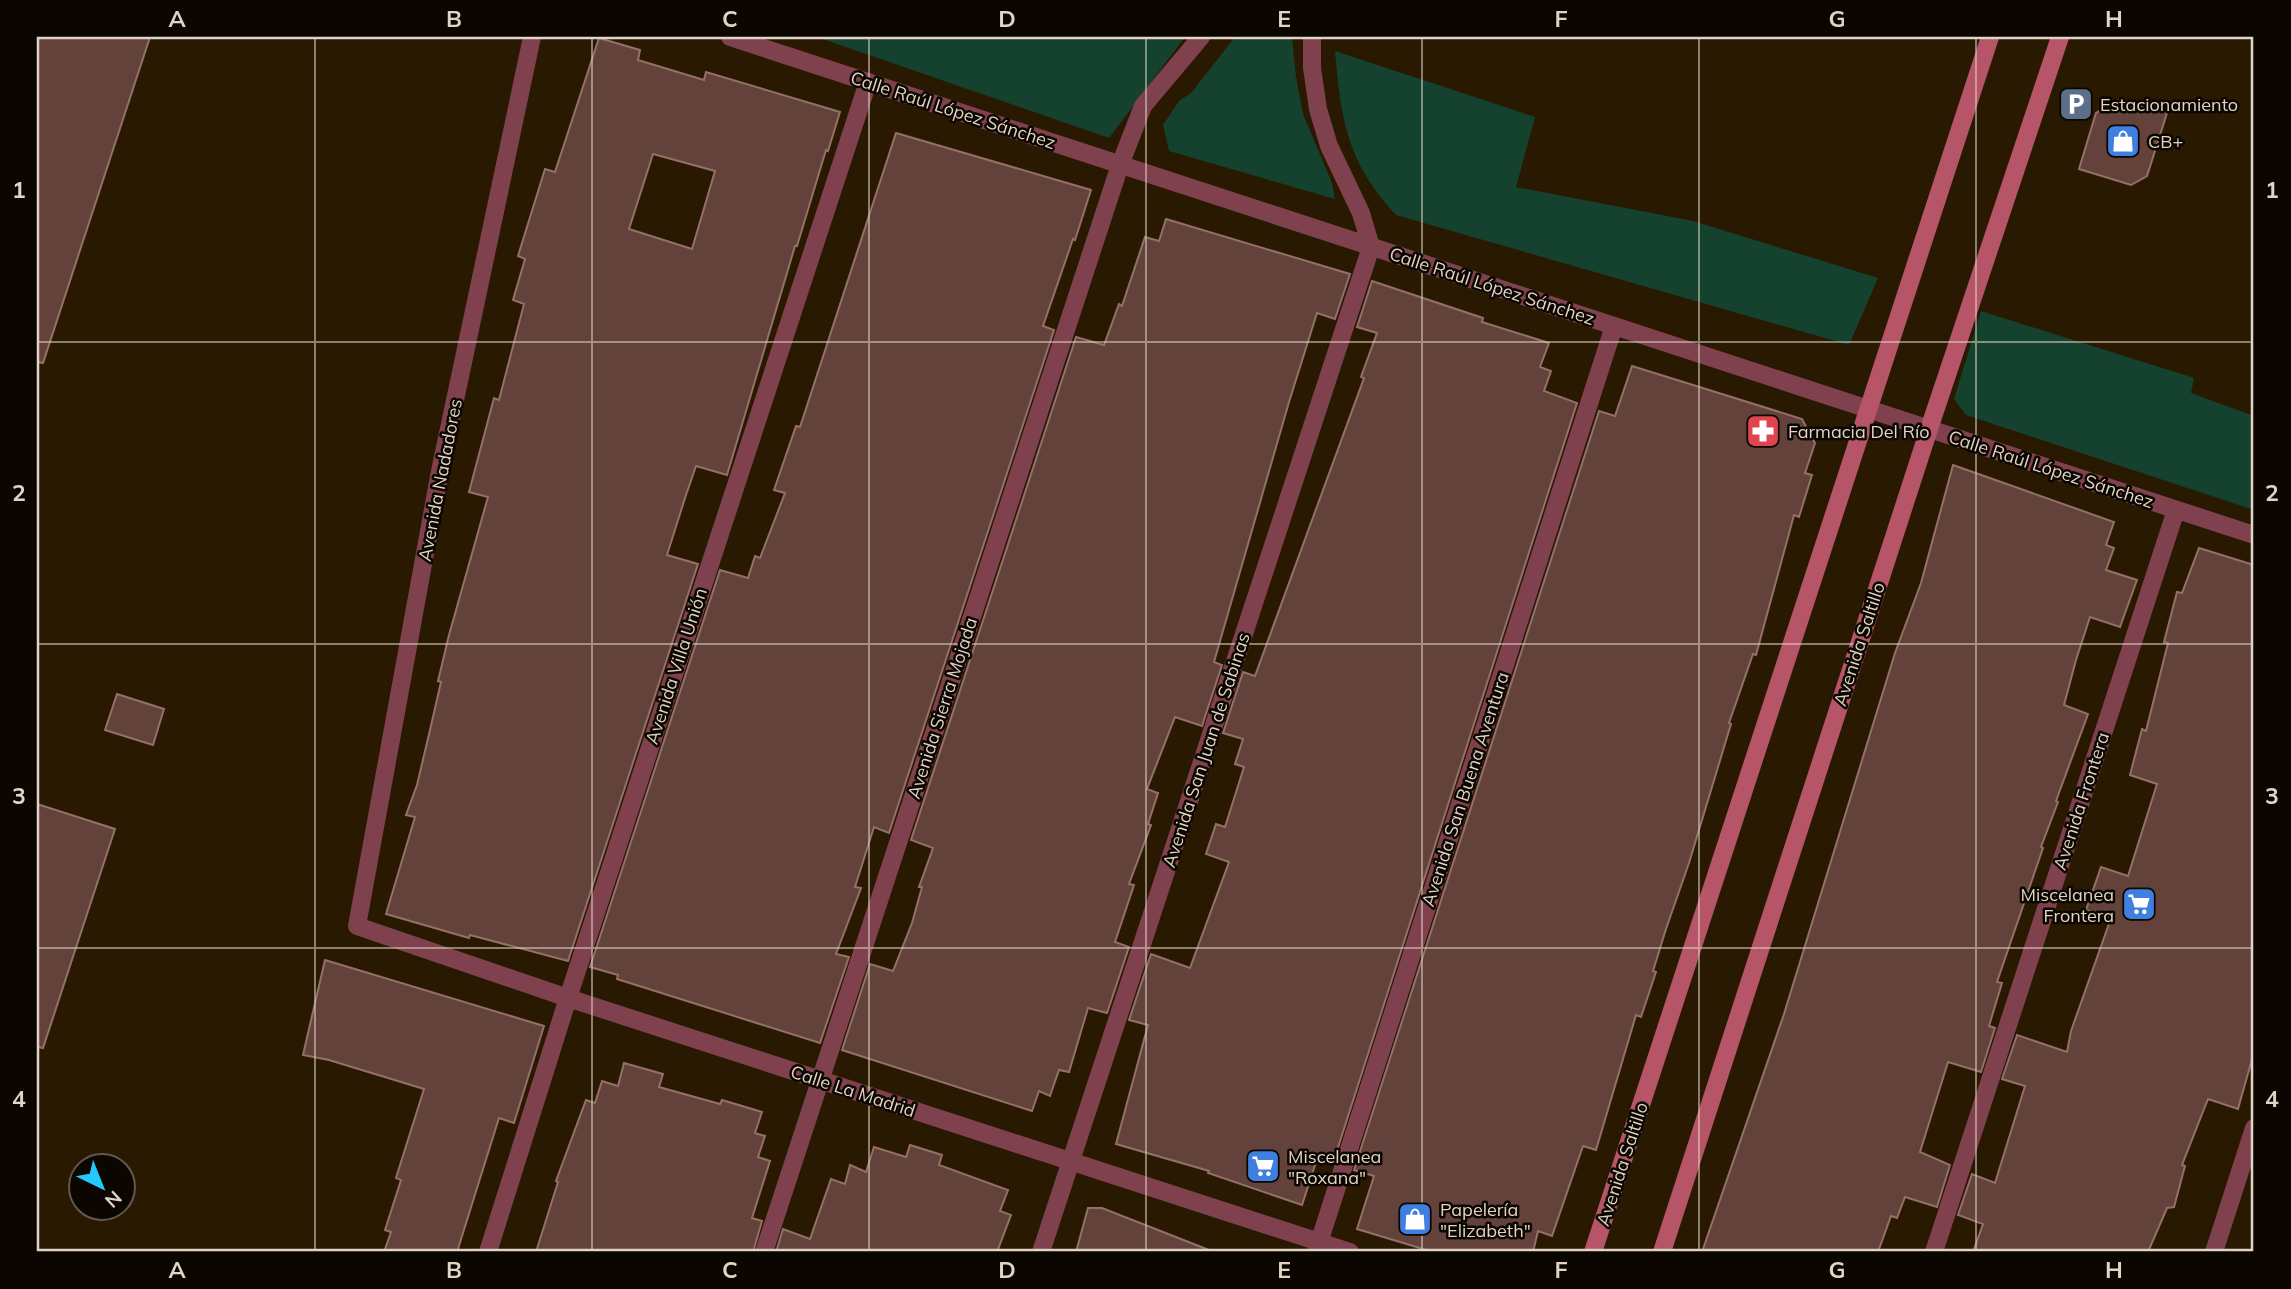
<svg xmlns="http://www.w3.org/2000/svg" width="2291" height="1289" font-family="Mulish,sans-serif">
<rect width="100%" height="100%" fill="#291901"/>
<g fill="#15422e">
<path d="M817,37H1185L1109,138Z"/>
<path d="M1235,37H1292L1296,77L1303,114L1332,183L1335,199L1169,151L1163,125L1179,101L1191,93Z"/>
<path d="M1335,51L1535,117L1516,187L1693,221L1878,278L1849,345L1396,215C1347,162 1341,120 1335,51Z"/>
<path d="M1981,311L2194,378L2191,393L2254,416V510L1966,415L1954,399Z"/>
</g>
<g fill="#63423c" stroke="#947069" stroke-width="2" fill-rule="evenodd">
<path d="M37,37H150L43,363L37,362Z"/>
<path d="M599,38L640,50L638,60L704,80L706,72L840,112L828,151L826,150L797,246H795L727,475L696,466L685,498L667,555L698,564L568,961L470,935L469,938L386,914L415,817L406,815L417,785L430,730L441,682L438,681L449,635L488,497L469,492L494,398L499,400L524,304L513,300L525,259L518,256L545,169L555,172ZM653,154L715,171L692,249L629,229Z"/>
<path d="M2119,100L2167,113L2147,176L2131,185L2079,169L2096,113Z"/>
<path d="M896,133L1091,190L1075,240L1073,239L1043,326L1054,330L889,833L874,827L855,887L861,888L836,954L849,957L820,1043L617,979L618,975L590,967L720,570L748,578L755,556L760,558L785,493L774,490L796,426L800,427Z"/>
<path d="M1166,219L1350,274L1335,319L1317,313L1289,402L1214,662L1222,665L1202,726L1175,717L1147,789L1158,793L1148,824L1151,825L1129,884L1134,885L1115,942L1129,947L1107,1013L1088,1008L1069,1072L1059,1070L1050,1096L1039,1091L1032,1111L842,1050L870,964L893,971L912,923L922,887H919L933,848L911,840L1076,337L1104,345L1119,304L1122,306L1145,237L1159,241Z"/>
<path d="M1372,281L1483,318L1482,322L1549,343L1540,367L1551,371L1544,391L1577,403L1333,1163L1317,1159L1302,1205L1208,1173L1209,1171L1116,1144L1148,1025L1129,1020L1151,954L1190,968L1229,862L1206,854L1216,824L1225,827L1244,767L1235,764L1243,739L1223,733L1243,672L1255,676L1364,378L1361,377L1377,333L1357,327Z"/>
<path d="M1632,366L1802,419L1815,443L1805,473L1812,475L1799,517L1794,515L1756,655L1753,654L1729,723L1731,724L1689,863L1666,929L1653,971L1656,972L1641,1017L1636,1015L1596,1150L1583,1146L1552,1236L1538,1231L1533,1252H1433L1357,1229L1374,1176L1354,1170L1599,411L1615,416Z"/>
<path d="M1953,465L2114,522L2106,545L2114,548L2106,570L2137,580L2120,627L2090,617L2076,660L2064,705L2088,714L2056,801L2058,802L2041,847L2043,848L1997,982L2002,983L1989,1026L1995,1028L1981,1072L1948,1062L1920,1152L1950,1165L1937,1207L1905,1197L1897,1218L1891,1216L1878,1252H1702L1784,1014L1895,653L1921,583Z"/>
<path d="M2199,548L2254,565V1052L2238,1109L2208,1099L2182,1165L2185,1166L2174,1207L2167,1208L2148,1252H1973L1983,1224L1958,1215L1972,1174L1995,1183L2025,1086L2002,1079L2017,1035L2067,1052L2071,1031L2111,918L2086,910L2101,867L2128,876L2157,784L2130,775L2142,729L2146,731L2168,643L2164,642L2177,592L2182,593Z"/>
<path d="M117,694L164,709L153,745L105,730Z"/>
<path d="M37,804L115,829L43,1048L37,1047Z"/>
<path d="M325,960L544,1026L514,1123L499,1118L457,1252H384L391,1232L385,1230L401,1180L396,1178L424,1089L329,1060L303,1055Z"/>
<path d="M624,1063L663,1074L659,1087L720,1104L722,1100L762,1112L755,1133L765,1136L758,1157L770,1161L752,1218L762,1221L753,1252H536L558,1182L556,1181L586,1100L595,1103L602,1081L618,1086Z"/>
<path d="M910,1145L942,1155L939,1165L1008,1190L1000,1211L1011,1215L997,1252H776L783,1229L810,1239L831,1179L845,1184L850,1165L866,1172L874,1147L906,1157Z"/>
<path d="M1088,1208H1102L1209,1250V1252H1076Z"/>
</g>
<g fill="none" stroke-linecap="round" stroke-linejoin="round">
<g stroke="#7f414d" stroke-width="18">
<path d="M532,37L440,471L357,926L568,998L1350,1252"/>
<path d="M730,37L2254,535"/>
<path d="M488,1252L568,998L868,82"/>
<path d="M764,1252L1120,165L1143,106L1201,37"/>
<path d="M1041,1252L1371,247L1361,213L1329,146L1318,109L1312,68V37"/>
<path d="M1316,1252L1614,326"/>
<path d="M1934,1252L2176,510"/>
<path d="M2214,1252L2254,1128"/>
</g>
<g stroke="#b65468" stroke-width="18">
<path d="M1593,1252L1990,37"/>
<path d="M1662,1252L1929,429L2060,37"/>
</g>
</g>
<path fill="none" stroke="#dfd4c5" stroke-width="2" stroke-opacity="0.55" d="M315,37V1252M592,37V1252M869,37V1252M1146,37V1252M1422,37V1252M1699,37V1252M1976,37V1252M37,342H2254M37,644H2254M37,948H2254"/>
<defs>
<g id="parking-square" transform="scale(1.75)"><rect x="-9" y="-9" width="18" height="18" rx="4" fill="#5c6f8a" stroke="#0c0601"/><path d="M-3.5-5.5H1a3.5 3.5 0 0 1 0 7H-1V5.5H-3.5ZM-1-3.4V-.6H.8a1.4 1.4 0 0 0 0-2.8Z" fill="#fff"/></g>
<g id="shop-square" transform="scale(1.75)"><rect x="-9" y="-9" width="18" height="18" rx="4" fill="#3f7fe0" stroke="#0c0601"/><path d="M-5-2.5h2.3a2.7 3.5 0 0 1 5.4 0H5L5.5 6h-11ZM-1.5-2.5h3a1.5 2.3 0 0 0-3 0Z" fill="#fff"/></g>
<g id="pharmacy-square" transform="scale(1.75)"><rect x="-9" y="-9" width="18" height="18" rx="4" fill="#e0444e" stroke="#0c0601"/><path d="M-2-6h4v4h4v4h-4v4h-4v-4h-4v-4h4Z" fill="#fff"/></g>
<g id="supermarket-square" transform="scale(1.75)"><rect x="-9" y="-9" width="18" height="18" rx="4" fill="#3f7fe0" stroke="#0c0601"/><path d="M-6-5.5h2.5l.6 2H6L4.5 2H-2.5L-4.4-4H-6ZM-1.5 3.2a1.3 1.3 0 1 0 .1 0ZM3 3.2a1.3 1.3 0 1 0 .1 0Z" fill="#fff"/></g>
</defs>
<g fill-rule="evenodd">
<use href="#parking-square" x="2076" y="104"/>
<use href="#shop-square" x="2123" y="141"/>
<use href="#pharmacy-square" x="1763" y="431"/>
<use href="#supermarket-square" x="2139" y="904"/>
<use href="#supermarket-square" x="1263" y="1166"/>
<use href="#shop-square" x="1415" y="1219"/>
</g>
<g text-anchor="middle" dominant-baseline="central" stroke-width="5" stroke-linejoin="round" paint-order="stroke">
<g font-size="18" fill="#dfd4c5" stroke="#0c0601" text-anchor="start">
<text x="2100" y="104">Estacionamiento</text>
<text x="2148" y="141">CB+</text>
<text x="1788" y="431">Farmacia Del Río</text>
<text x="2114" y="894" text-anchor="end">Miscelanea<tspan x="2114" dy="21">Frontera</tspan></text>
<text x="1288" y="1156">Miscelanea<tspan x="1288" dy="21">"Roxana"</tspan></text>
<text x="1440" y="1209">Papelería<tspan x="1440" dy="21">"Elizabeth"</tspan></text>
</g>
<g font-size="18" fill="#dfd4c5" stroke="#0c0601">
<text transform="translate(953 110) rotate(18)">Calle Raúl López Sánchez</text>
<text transform="translate(1492 286) rotate(18)">Calle Raúl López Sánchez</text>
<text transform="translate(2051 469) rotate(18)">Calle Raúl López Sánchez</text>
<text transform="translate(440 480) rotate(-79)">Avenida Nadadores</text>
<text transform="translate(1859 644) rotate(-72)">Avenida Saltillo</text>
<text transform="translate(676 666) rotate(-72)">Avenida Villa Unión</text>
<text transform="translate(942 708) rotate(-72)">Avenida Sierra Mojada</text>
<text transform="translate(1206 750) rotate(-72)">Avenida San Juan de Sabinas</text>
<text transform="translate(1465 789) rotate(-72)">Avenida San Buena Aventura</text>
<text transform="translate(2081 801) rotate(-72)">Avenida Frontera</text>
<text transform="translate(853 1091) rotate(18)">Calle La Madrid</text>
<text transform="translate(1622 1164) rotate(-72)">Avenida Saltillo</text>
</g>
</g>
<rect width="2291" height="1289" fill="none" stroke="#0c0601" stroke-width="77"/>
<g transform="translate(102 1187) rotate(137)"><circle r="33" fill="#0c0601" stroke="#60584f" stroke-width="2"/>
<path d="M0-5L12 26L0 18L-12 26Z" fill="#22c9fe"/>
<text y="-10" font-size="19" font-weight="bold" text-anchor="middle" fill="#dfd4c5">N</text>
</g>
<rect x="38" y="38" width="2214" height="1212" fill="none" stroke="#dfd4c5" stroke-width="2.5"/>
<g font-size="23" text-anchor="middle" font-weight="bold" fill="#dfd4c5">
<text x="177" y="27">A</text>
<text x="454" y="27">B</text>
<text x="730" y="27">C</text>
<text x="1007" y="27">D</text>
<text x="1284" y="27">E</text>
<text x="1561" y="27">F</text>
<text x="1837" y="27">G</text>
<text x="2114" y="27">H</text>
<text x="19" y="198">1</text>
<text x="2272" y="198">1</text>
<text x="19" y="501">2</text>
<text x="2272" y="501">2</text>
<text x="19" y="804">3</text>
<text x="2272" y="804">3</text>
<text x="19" y="1107">4</text>
<text x="2272" y="1107">4</text>
<text x="177" y="1278">A</text>
<text x="454" y="1278">B</text>
<text x="730" y="1278">C</text>
<text x="1007" y="1278">D</text>
<text x="1284" y="1278">E</text>
<text x="1561" y="1278">F</text>
<text x="1837" y="1278">G</text>
<text x="2114" y="1278">H</text>
</g>
</svg>
